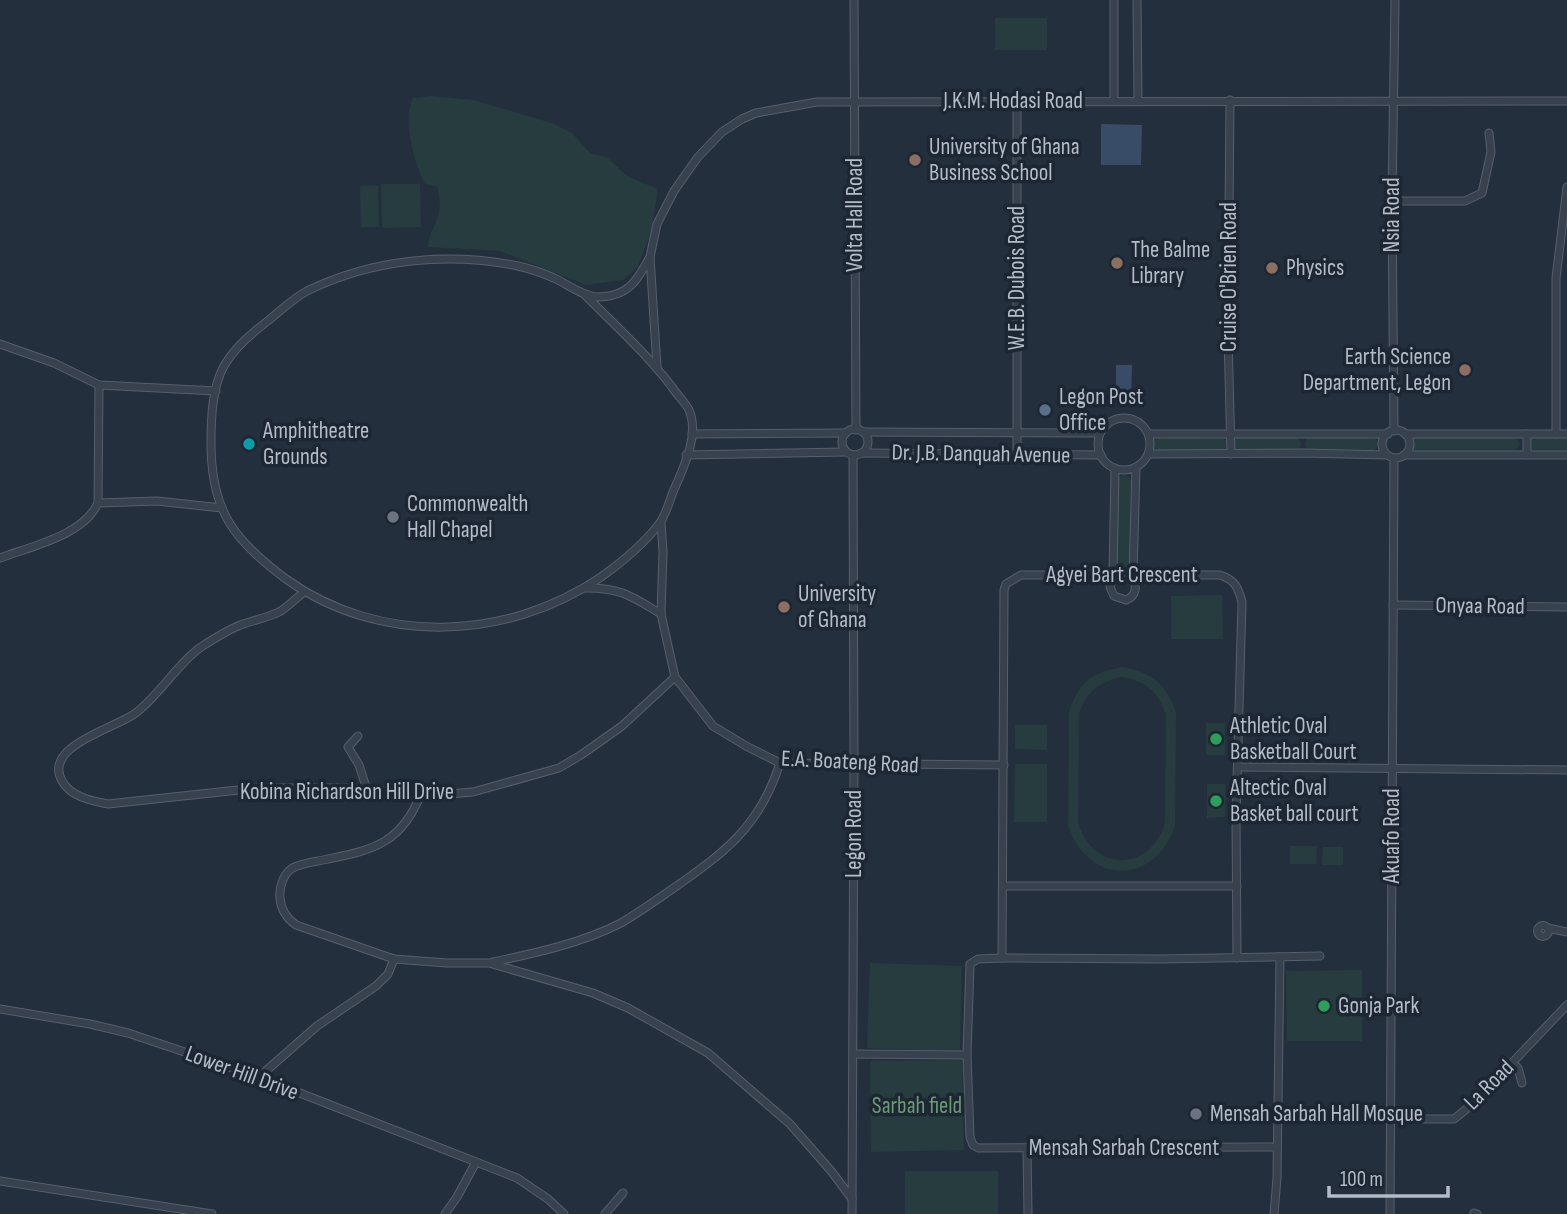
<svg xmlns="http://www.w3.org/2000/svg" width="1567" height="1214" font-family="'Sofia Sans Condensed',sans-serif">
<rect width="100%" height="100%" fill="#242f3e"/>
<g fill="#263c3f" fill-rule="evenodd">
<rect x="995" y="18" width="52" height="32"/>
<path d="M431,96L473,100L552,123L572,133L591,154C613,156 611,163 625,174C634,181 648,184 658,189L651,232L637,268L623,280L586,285L500,251L428,247C428,234 437,224 439,212C441,204 439,194 437,187L425,184C414,162 402,122 413,98Z"/>
<path d="M420,184L421,227L382,228L381,184Z"/>
<path d="M378,185L379,227H361L360,186Z"/>
<path d="M1297,437L1302,444L1297,451L1236,450L1233,443L1236,438Z"/>
<path d="M1374,437L1379,444L1374,451H1309L1305,445L1307,438Z"/>
<path d="M1515,437L1520,444L1515,451L1415,452L1410,446L1413,438Z"/>
<path d="M1223,438L1228,442L1225,450L1154,451L1152,446L1154,439Z"/>
<path d="M1531,438H1567V451H1533L1529,448Z"/>
<path d="M1124,474L1131,479L1130,571L1128,573H1117V479Z"/>
<path d="M1222,595L1223,639H1171V596Z"/>
<path d="M1122,667C1153,673 1165,683 1176,712L1175,825C1156,886 1088,886 1068,825L1069,712C1079,682 1091,673 1122,667ZM1122,677C1146,681 1157,691 1166,714L1165,823C1150,872 1094,873 1078,823L1079,714C1087,691 1099,682 1122,677Z"/>
<rect x="1206" y="723" width="19" height="32"/>
<path d="M1015,725H1047V750L1015,749Z"/>
<path d="M1015,764H1047V822H1014Z"/>
<path d="M1207,784H1225V817L1207,818Z"/>
<path d="M1290,846H1317L1316,864H1290Z"/>
<path d="M1323,847H1343V865H1322Z"/>
<path d="M870,963L962,966L960,1051L867,1048Z"/>
<path d="M1362,970V1041H1287L1286,971Z"/>
<path d="M962,1060L964,1150L871,1152L870,1061Z"/>
<rect x="905" y="1171" width="93" height="43"/>
</g>
<g fill="#394c67">
<path d="M1101,124L1142,125L1141,165H1101Z"/>
<path d="M1116,365H1132L1131,404H1116Z"/>
</g>
<g fill="none" stroke-linecap="round" stroke-linejoin="round">
<g stroke="#565f6c" stroke-width="9">
<g id="street">
<path d="M854,0L856,430"/>
<path d="M1114,0V100"/>
<path d="M1137,0L1138,101"/>
<path d="M1230,100L1228,335L1231,454"/>
<path d="M1392,201H1465L1482,193L1491,152L1489,133"/>
<path d="M584,294C614,324 646,353 672,387C677,395 685,402 689,410C700,435 683,469 673,492C669,502 666,515 659,524C643,545 622,562 601,577C507,641 380,646 286,579C233,540 211,510 211,443C211,419 212,387 224,366C235,347 252,333 269,320C281,310 295,297 309,290C374,259 447,252 518,266C531,269 546,274 558,280C570,286 583,296 597,297C628,297 637,281 650,257"/>
<path d="M0,344L54,363L99,385L216,391"/>
<path d="M657,367L650,257L657,224L674,191L698,157L722,132L742,119L756,113L817,102L1567,101"/>
<circle cx="1124" cy="444" r="26"/>
<circle cx="855" cy="442" r="13"/>
<circle cx="1396" cy="444" r="14"/>
<path d="M1394,431L1392,201L1395,0"/>
<path d="M863,432L1100,433"/>
<path d="M692,434L846,433"/>
<path d="M1149,434H1388"/>
<path d="M1405,434H1567"/>
<path d="M1527,434V455"/>
<path d="M1556,434V278L1567,187"/>
<path d="M861,453L1101,455"/>
<path d="M1149,454L1304,453L1387,455"/>
<path d="M686,455L846,452"/>
<path d="M1017,455V101"/>
<path d="M1404,455H1567"/>
<path d="M1115,468L1113,576L1110,587L1114,596L1126,600C1138,595 1136,586 1133,575L1136,467"/>
<path d="M98,503L99,385"/>
<path d="M661,522L663,552L661,614L675,677L713,726L746,746L780,763L1004,765"/>
<path d="M0,558C32,546 84,535 98,503L157,501L222,508"/>
<path d="M586,588C622,588 631,596 661,614"/>
<path d="M304,592C296,598 288,607 279,612C266,618 251,621 238,626C226,631 212,640 201,647C179,662 160,694 137,712C118,728 42,745 62,781C71,797 92,801 108,804L257,788H353L437,795L473,792L559,768L581,755L622,726L675,677"/>
<path d="M1393,605L1567,607"/>
<path d="M358,736L348,747L359,765L367,790"/>
<path d="M1238,767L1567,770"/>
<path d="M421,794C413,813 403,830 385,841C369,851 347,855 328,859C316,862 302,862 291,869C283,875 279,888 280,898C281,910 286,918 296,925L394,959L447,963H489L593,993L628,1008L708,1053L790,1124L832,1172L852,1199"/>
<path d="M1003,886H1237"/>
<circle cx="1543" cy="931" r="5.5"/>
<path d="M1548,928L1567,932"/>
<path d="M1002,958L1004,590L1006,584L1021,575H1220C1235,580 1238,587 1242,602L1236,817L1237,958"/>
<path d="M493,962C536,953 582,943 621,923C638,913 655,901 671,890C724,853 760,827 780,763"/>
<path d="M0,1009L90,1024L128,1033L259,1077L517,1178L548,1199L564,1214"/>
<path d="M853,1054L967,1055"/>
<path d="M1512,1063L1518,1068L1522,1083"/>
<path d="M259,1077L317,1026L376,986L388,974L394,959"/>
<path d="M1391,1119H1454L1474,1103L1567,1005"/>
<path d="M1275,1147L978,1148L973,1145L970,1137L967,1055L970,964L978,959L1002,958L1161,959L1320,956"/>
<path d="M1027,1148L1028,1214"/>
<path d="M0,1181L212,1214"/>
<path d="M1474,1213L1477,1214"/>
<path d="M445,1214L457,1197L476,1162"/>
<path d="M605,1214L623,1193"/>
<path d="M852,1214L854,765L853,455"/>
<path d="M1274,1214L1277,1178L1280,957"/>
<path d="M1390,1214L1394,458"/>
</g>
</g>
<use href="#street" stroke="#38414e" stroke-width="7"/>
</g>
<g fill="#8d6e63" stroke="#1d2633" stroke-width="2.5">
<circle cx="915" cy="160" r="7"/>
<circle cx="1117" cy="263" r="7"/>
<circle cx="1272" cy="268" r="7"/>
<circle cx="1465" cy="370" r="7"/>
<circle cx="784" cy="607" r="7"/>
</g>
<circle fill="#5c6f8a" stroke="#1d2633" stroke-width="2.5" cx="1045" cy="410" r="7"/>
<circle fill="#0f9aa8" stroke="#1d2633" stroke-width="2.5" cx="249" cy="444" r="7"/>
<g fill="#6b7280" stroke="#1d2633" stroke-width="2.5">
<circle cx="393" cy="517" r="7"/>
<circle cx="1196" cy="1114" r="7"/>
</g>
<g fill="#2e9e5b" stroke="#1d2633" stroke-width="2.5">
<circle cx="1216" cy="739" r="7"/>
<circle cx="1216" cy="801" r="7"/>
<circle cx="1324" cy="1006" r="7"/>
</g>
<g text-anchor="middle" dominant-baseline="central" stroke-width="7" stroke-linejoin="round" paint-order="stroke">
<g font-size="23" fill="#b4bcc9" stroke="#1d2633">
<text x="1013" y="101">J.K.M. Hodasi Road</text>
<text transform="translate(855 215) rotate(-90)">Volta Hall Road</text>
<text transform="translate(1392 215) rotate(-90)">Nsia Road</text>
<text transform="translate(1229 277) rotate(-90)">Cruise O'Brien Road</text>
<text transform="translate(1017 278) rotate(-90)">W.E.B. Dubois Road</text>
<text transform="translate(981 454) rotate(1)">Dr. J.B. Danquah Avenue</text>
<text x="1122" y="575">Agyei Bart Crescent</text>
<text transform="translate(1480 606) rotate(1)">Onyaa Road</text>
<text transform="translate(850 762) rotate(3)">E.A. Boateng Road</text>
<text x="347" y="792">Kobina Richardson Hill Drive</text>
<text transform="translate(854 834) rotate(-90)">Legon Road</text>
<text transform="translate(1392 836) rotate(-90)">Akuafo Road</text>
<text transform="translate(242 1073) rotate(20)">Lower Hill Drive</text>
<text transform="translate(1489 1085) rotate(-45)">La Road</text>
<text x="1124" y="1148">Mensah Sarbah Crescent</text>
</g>
<g font-size="23" fill="#b4bcc9" stroke="#1d2633" text-anchor="start">
<text x="929" y="147">University of Ghana<tspan x="929" dy="26">Business School</tspan></text>
<text x="1131" y="250">The Balme<tspan x="1131" dy="26">Library</tspan></text>
<text x="1286" y="268">Physics</text>
<text x="1451" y="357" text-anchor="end">Earth Science<tspan x="1451" dy="26">Department, Legon</tspan></text>
<text x="1059" y="397">Legon Post<tspan x="1059" dy="26">Office</tspan></text>
<text x="263" y="431">Amphitheatre<tspan x="263" dy="26">Grounds</tspan></text>
<text x="407" y="504">Commonwealth<tspan x="407" dy="26">Hall Chapel</tspan></text>
<text x="798" y="594">University<tspan x="798" dy="26">of Ghana</tspan></text>
<text x="1230" y="726">Athletic Oval<tspan x="1230" dy="26">Basketball Court</tspan></text>
<text x="1230" y="788">Altectic Oval<tspan x="1230" dy="26">Basket ball court</tspan></text>
<text x="1338" y="1006">Gonja Park</text>
<text x="1210" y="1114">Mensah Sarbah Hall Mosque</text>
</g>
<g font-size="23" fill="#6b9a76" stroke="#1d2633">
<text x="917" y="1106">Sarbah field</text>
</g>
</g>
<path d="M1329 1186v10h119v-10" fill="none" stroke="#b4bcc9" stroke-width="3.5"/>
<text x="1340" y="1186" font-size="21" fill="#b4bcc9" stroke="#1d2633" stroke-width="5" paint-order="stroke">100 m</text>
</svg>
